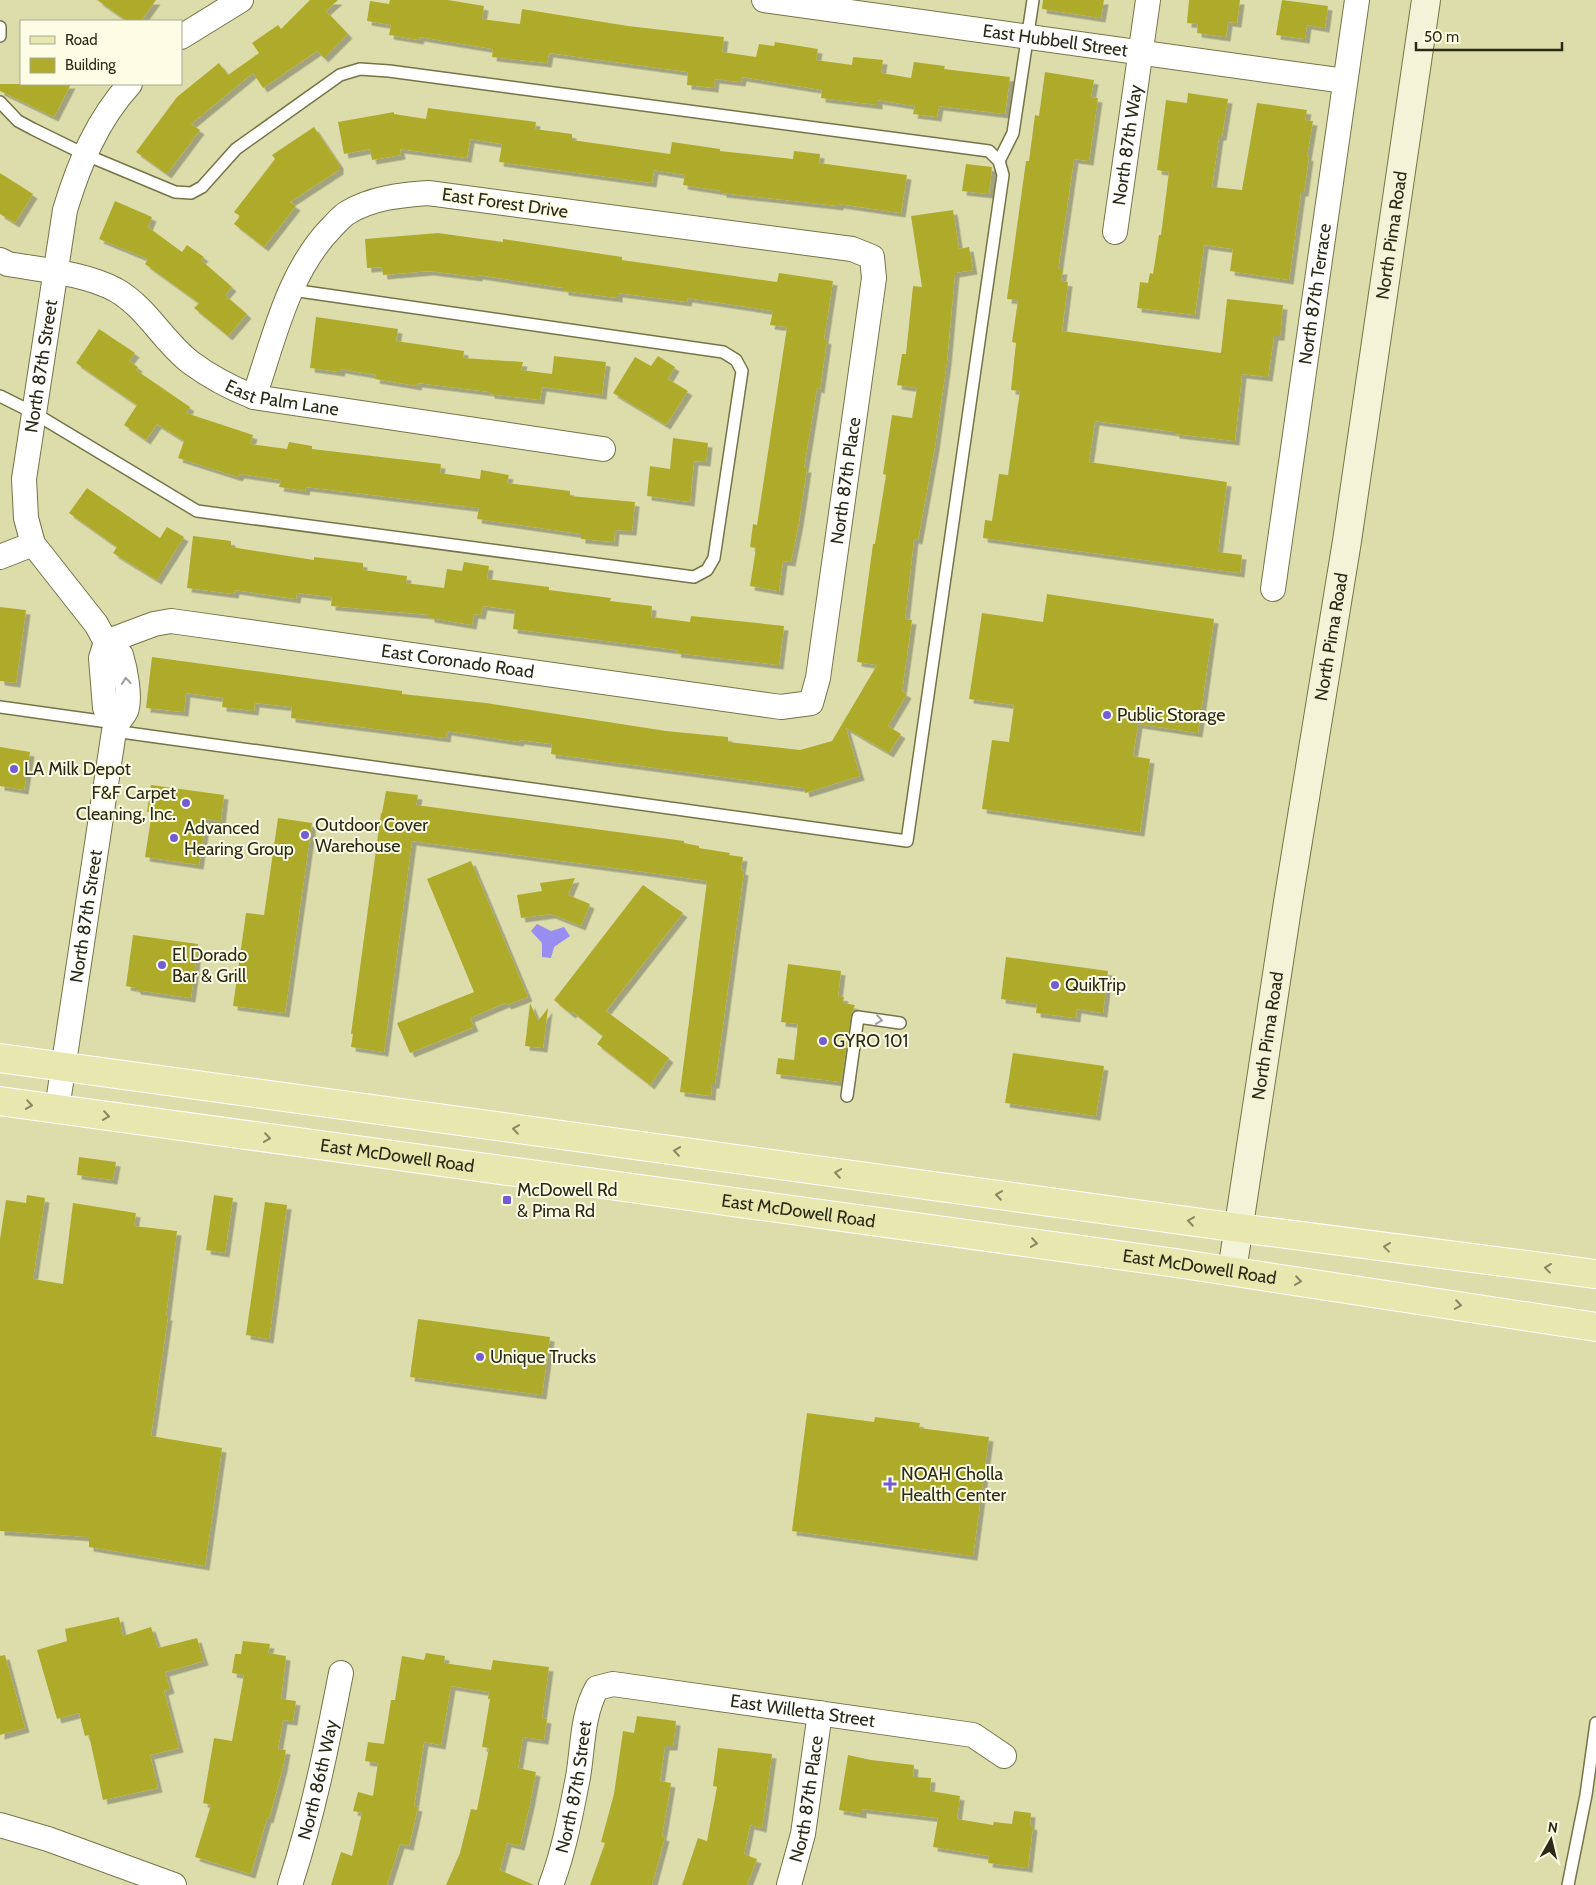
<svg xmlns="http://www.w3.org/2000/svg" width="1596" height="1885" font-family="Cabin,sans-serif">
<defs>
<filter id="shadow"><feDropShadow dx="4.5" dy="4.5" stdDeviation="0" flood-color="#0004"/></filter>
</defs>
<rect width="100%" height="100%" fill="#ddddac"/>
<path fill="#998def" d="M537,924L551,931L564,927L570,936L554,947L551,958L542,957V943L531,931Z"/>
<g fill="#afab2c" filter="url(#shadow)">
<path d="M97,0H156L141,21H127Z"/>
<path d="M310,0H338L326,11L348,34L324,58L317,51L263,88L253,73L191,124L200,130L167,174L136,152L177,97L219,63L228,75L259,53L252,43L278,25L281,29Z"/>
<path d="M390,0H448L484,6L482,19L520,24L522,9L628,26L724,37L722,52L756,57L759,44L774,46L775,42L818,49L816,60L852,65L853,57L883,60L881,73L911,78L914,62L945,66L944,69L1010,77L1005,114L939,106L937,117L913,114L915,106L878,100V105L821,98L822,90L742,77L741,82L715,79L714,88L687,85L688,72L549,53L547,63L492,57L493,49L420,37L419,40L389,35L391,25L367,21L370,1L389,4Z"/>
<path d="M1043,0H1104L1101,18L1042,9Z"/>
<path d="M1189,0H1240L1237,23L1228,22L1226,37L1197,33L1198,24L1187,23Z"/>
<path d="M1282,0L1328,6L1325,28L1307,25L1305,39L1276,35Z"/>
<path d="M1045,72L1094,80L1091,97L1098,98L1089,161L1074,159L1058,270H1063L1061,281L1068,282L1062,331L1221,353L1227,299L1283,305L1280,336H1274L1268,377L1242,374L1235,441L1175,434V432L1095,421L1089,462L1227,482L1218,552L1242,555L1240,573L983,538L985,520L992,521L999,474L1008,475L1020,391L1011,390L1016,343L1012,342L1018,300L1007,299L1026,161H1029L1035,115L1039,116Z"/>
<path d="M0,84H71L54,117L0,91Z"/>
<path d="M1188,93L1228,99L1222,136H1219L1212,187L1242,190L1257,103L1307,110L1305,120L1313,121L1307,156L1309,157L1304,192H1301L1289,280L1230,271L1233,249L1204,245L1195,315L1137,308L1140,282L1148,283L1150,273L1153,274L1159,235H1161L1169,172L1157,170L1166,100L1187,103Z"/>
<path d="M428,108L536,122L535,129L572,134V140L670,154L672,142L720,149V151L793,159L794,151L820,154L819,163L907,175L901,213L839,204V206L722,193V191L683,185L685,175L654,170L652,183L499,162L502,144L470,139L467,158L400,149L401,155L372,160L370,149L344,154L338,122L394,112V114L426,119Z"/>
<path d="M314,127L339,164V170L290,202L296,206L264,247L234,224L240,216L234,212L275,159L272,155Z"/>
<path d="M966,164L992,167L989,194L962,191Z"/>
<path d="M0,173L33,194L15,223L0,214Z"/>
<path d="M115,201L152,217L148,227L182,252L187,245L204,257L201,260L232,287L225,295L247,314L228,336L194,308L199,303L145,264L148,259L99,239Z"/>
<path d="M953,210L959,249L969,247L973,270L955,273L947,361L935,446L918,540L914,539L905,619L912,620L902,691L907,694L888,726L901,734L889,753L846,728L860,776L805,793L804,788L551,754L552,744L520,740L519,742L447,731L446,738L291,718L292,707L255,703L254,711L222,707L223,698L186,693L184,712L146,708L152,657L402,691V694L486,703L666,731L728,737V742L800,750L832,741L877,665L857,662L873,544H875L886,475L883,474L892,415L912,418L917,388L897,385L902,354H906L913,286L922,287L911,216Z"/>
<path d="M438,233L503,242V239L622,257V260L777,282L779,273L833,281L824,339L827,340L820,389L817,388L804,468H807L799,522L791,562L783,561L779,591L750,586L756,548L750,547L753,524L757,525L787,327L770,325L773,311L688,298L687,302L618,293V298L564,291V288L478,275V277L429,271L383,275L382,267L367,268L365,239Z"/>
<path d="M316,317L398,329L396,341L464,351L463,358L523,362L521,370L552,374L554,356L606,362L602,395L542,387L540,400L490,394V392L418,383L417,386L375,379L376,375L341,369L340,372L310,368Z"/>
<path d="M99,329L135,353L129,361L138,367L136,370L190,407L186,413L253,435L250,444L287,449L289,442L312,446V449L441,464L440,473L480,479L481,470L509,475L507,483L570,491V496L635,502L632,531L615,530L614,542L581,539V534L477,519L479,508L306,487L305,491L279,487L281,480L240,474L238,477L178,458L184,441L157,424L146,440L124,425L137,405L76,363Z"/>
<path d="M658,356L675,367L668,379L688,391L666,425L613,393L635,357L651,366Z"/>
<path d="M673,438L708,443L706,462L694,461L690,502L647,496L650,466L670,469Z"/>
<path d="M87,488L160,538L167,527L184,537L157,580L113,553L117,547L69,513Z"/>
<path d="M193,536L231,541V547L314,560V557L363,563V570L407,576L406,583L444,588L447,569L462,571L464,562L489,566L487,579L549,587V590L611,598L610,601L652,606L651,617L690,622L691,616L784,626L779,665L676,653L677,650L513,629L515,610L483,606L481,615L474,614L472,625L430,618V615L331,606L332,597L297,593L296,599L235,590L234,594L187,588Z"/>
<path d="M1047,594L1214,619L1198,733L1138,724L1133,756L1150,759L1140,832L982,809L992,740L1009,742L1014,705L969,699L982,613L1043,622Z"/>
<path d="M0,607L26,610L16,683L0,681Z"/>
<path d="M0,747L30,752L24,790L0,786Z"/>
<path d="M151,785L224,795L221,821L206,819L199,865L145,857L152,812H147Z"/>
<path d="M386,791L418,795L416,805L684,841V843L699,846V848L730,853L729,855L743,857L741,870L744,871L715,1084H712L711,1096L680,1092L707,881L652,873L412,841L384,1052L351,1047L353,1034H351L381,813H382Z"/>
<path d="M278,818L312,823L285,1013L233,1006L246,913L264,915Z"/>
<path d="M471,861L528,997L507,1005L505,1003L470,1018L474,1027L410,1053L397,1023L474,992L427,879Z"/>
<path d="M575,878L568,895L590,904L581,926L551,914L521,918L517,895L542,891L540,883Z"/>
<path d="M643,885L683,913L606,1011L669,1058L650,1085L597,1044L603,1036L573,1012L571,1014L554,1000Z"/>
<path d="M133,935L198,944L191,998L136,990V988L126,986Z"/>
<path d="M1006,957L1108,971L1103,1013L1077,1009L1076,1018L1036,1013L1037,1004L1001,999Z"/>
<path d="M788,964L841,971L838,996L844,997L843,1003L855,1005L851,1016L841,1082L776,1074L778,1058L794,1060L798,1024L781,1022Z"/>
<path d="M530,1003L538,1021L548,1008L543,1048L525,1046Z"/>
<path d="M1013,1053L1104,1066L1096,1116L1005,1103Z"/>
<path d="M79,1157L116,1162L113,1180L77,1175Z"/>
<path d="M27,1195L45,1198L33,1279L63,1284L73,1203L136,1213L134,1226L177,1231L166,1316H168L151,1436L222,1448L205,1566L89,1547V1537L0,1531V1239L6,1200L26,1203Z"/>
<path d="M214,1195L233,1198L225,1253L206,1250Z"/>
<path d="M265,1202L287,1205L269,1339L246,1335Z"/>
<path d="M418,1319L550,1337L542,1395L410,1377Z"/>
<path d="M807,1413L874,1422L875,1417L920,1423L919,1428L989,1437L973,1556L792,1531Z"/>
<path d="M119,1617L123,1636L151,1627L158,1648L197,1638L204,1661L165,1672L170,1689L164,1691L179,1748L150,1755L158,1788L103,1800L89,1735L85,1736L79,1713L57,1719L37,1650L67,1641L65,1629Z"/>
<path d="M243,1641L270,1644L268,1653L286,1656L281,1699L296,1701L293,1721L283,1720L278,1749L286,1750L283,1767L269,1819L267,1818L251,1874L195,1857L211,1805L203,1803L214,1738L232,1741L244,1675L232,1673L235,1654H241Z"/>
<path d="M426,1653L445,1656L444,1663L491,1670L493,1660L549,1667L542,1718L547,1719L544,1740L523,1737L518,1768L536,1772L530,1804L520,1846L507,1843L500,1870L534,1885H446L460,1853L471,1809L477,1810L489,1748L482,1747L490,1699H488L489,1692L451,1686L441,1745L424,1742L414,1806L418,1807L409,1846L400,1844L387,1885H331L341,1852L352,1856L362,1813L353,1811L358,1792L373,1796L378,1763L365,1761L368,1742L384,1744L391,1700H395L402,1656L424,1660Z"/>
<path d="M5,1655L25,1728L0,1735V1656Z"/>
<path d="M637,1716L676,1721L673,1746H665L660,1781L671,1783L662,1836L665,1837L652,1885H590L605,1843L601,1842L614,1794L623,1731L634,1733Z"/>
<path d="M718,1748L772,1754L762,1828L750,1825L744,1854L757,1859L747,1885H682L698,1838L707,1841L717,1787L713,1786Z"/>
<path d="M848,1755L871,1760L914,1765L913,1777L931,1778L930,1791L960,1796L957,1819L993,1825L994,1822L1012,1824L1014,1811L1031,1813L1030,1825L1033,1826L1028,1868L988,1863L989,1856L933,1847L938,1818L862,1809V1814L839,1810Z"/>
</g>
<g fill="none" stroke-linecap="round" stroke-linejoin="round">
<g stroke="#747446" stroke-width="14">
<g id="service">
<path d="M0,27V36"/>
<path d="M0,102L18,121L33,129L84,154L175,192L191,193L202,187L236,149L340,75L360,69L389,71L989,151L999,161L1003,175L907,841L114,731"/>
<path d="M999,161L1013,133L1033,0"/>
<path d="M0,396L34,413L197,511L694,577L707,570L714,558L742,371L736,360L723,352L292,290"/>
<path d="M0,707L115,723"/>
<path d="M847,1096L858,1017L900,1023"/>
<path d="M1568,1885L1586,1795L1596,1723"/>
</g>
</g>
<g stroke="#747446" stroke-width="26">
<g id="minor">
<path id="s1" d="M764,0L1345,81"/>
<path d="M181,37L241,0"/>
<path id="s2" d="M1115,232L1148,0"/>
<path id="s3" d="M0,260L8,264C42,270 84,273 116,290C146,307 163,341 190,362C210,377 231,388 254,397L603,449"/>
<path d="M0,557L33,544"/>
<path id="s4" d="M1273,589L1357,0"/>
<path id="s5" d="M106,642L154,624L171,621L781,707L811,703L818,678L874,278L872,257L852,249L428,193C400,195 371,198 347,213C342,216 337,222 333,226C288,271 274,339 254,397"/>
<path d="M106,642L101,658L105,708L115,723"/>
<path id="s6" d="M57,1109L114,731C116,722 122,719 126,711C131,698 125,668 121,655L106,642L96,624L33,544L26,518L24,479L65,210C79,164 97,120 130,84"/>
<path d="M0,1825L48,1839L174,1885"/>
<path id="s7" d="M290,1885C313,1815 327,1745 341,1673"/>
<path id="s8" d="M551,1885C564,1851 571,1813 578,1777C583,1748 582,1714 597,1688L613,1684L973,1735L1004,1756"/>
<path id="s9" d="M789,1885L803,1834L820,1713"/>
</g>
</g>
<g stroke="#747446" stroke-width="30">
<g id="secondary">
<path id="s10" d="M1232,1271L1288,902L1347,541L1426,0"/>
</g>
</g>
<g stroke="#fff" stroke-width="30">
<g id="primary">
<path d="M0,1058L1239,1228L1596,1274"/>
<path id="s11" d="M0,1101L1176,1263L1596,1327"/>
</g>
</g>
<use href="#service" stroke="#fff" stroke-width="11"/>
<use href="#minor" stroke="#fff" stroke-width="24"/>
<use href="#secondary" stroke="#f3f3d8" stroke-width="28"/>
<use href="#primary" stroke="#e8e7b0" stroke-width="28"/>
</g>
<defs><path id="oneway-chevron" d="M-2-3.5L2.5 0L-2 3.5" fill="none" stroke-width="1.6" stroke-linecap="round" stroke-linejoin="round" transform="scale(1.25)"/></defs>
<g stroke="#9f9f97">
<use href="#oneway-chevron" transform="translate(126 681) rotate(-96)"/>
<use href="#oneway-chevron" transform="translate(879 1020) rotate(8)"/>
</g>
<g stroke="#898864">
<use href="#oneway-chevron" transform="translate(29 1105) rotate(8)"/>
<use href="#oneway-chevron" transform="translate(106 1116) rotate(8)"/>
<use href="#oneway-chevron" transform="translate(516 1129) rotate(-172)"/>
<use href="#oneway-chevron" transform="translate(267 1138) rotate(8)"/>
<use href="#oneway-chevron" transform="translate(677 1151) rotate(-172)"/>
<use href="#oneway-chevron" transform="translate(838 1173) rotate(-172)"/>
<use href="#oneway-chevron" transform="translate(999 1195) rotate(-172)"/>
<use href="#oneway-chevron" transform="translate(1191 1221) rotate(-172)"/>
<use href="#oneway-chevron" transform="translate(1034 1243) rotate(8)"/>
<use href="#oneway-chevron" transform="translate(1387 1247) rotate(-173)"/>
<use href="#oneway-chevron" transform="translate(1548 1268) rotate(-173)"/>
<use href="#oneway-chevron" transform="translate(1298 1281) rotate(8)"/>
<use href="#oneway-chevron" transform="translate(1458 1305) rotate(9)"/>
</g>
<g fill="#735cd6" stroke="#fcfde4" stroke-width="2">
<circle cx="1107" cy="715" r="5"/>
<circle cx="14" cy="769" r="5"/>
<circle cx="186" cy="803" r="5"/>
<circle cx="305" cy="835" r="5"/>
<circle cx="174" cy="838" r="5"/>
<circle cx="162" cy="965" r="5"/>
<circle cx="1055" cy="985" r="5"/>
<circle cx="823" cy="1041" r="5"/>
<rect x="502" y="1195" width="10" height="10" rx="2.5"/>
<circle cx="480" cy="1357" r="5"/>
<path d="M887.5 1476.5h5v5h5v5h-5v5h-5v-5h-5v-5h5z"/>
</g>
<g text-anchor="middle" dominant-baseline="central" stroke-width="4" stroke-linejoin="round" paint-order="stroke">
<g font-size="18" fill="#2a2a17" stroke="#fcfde4">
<text stroke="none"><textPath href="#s1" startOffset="294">East Hubbell Street</textPath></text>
<text stroke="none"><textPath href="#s2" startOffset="88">North 87th Way</textPath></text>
<text transform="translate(505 203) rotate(8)">East Forest Drive</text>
<text stroke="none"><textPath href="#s10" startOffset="1048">North Pima Road</textPath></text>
<text stroke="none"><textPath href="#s4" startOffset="298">North 87th Terrace</textPath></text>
<text stroke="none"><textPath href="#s6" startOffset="785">North 87th Street</textPath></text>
<text stroke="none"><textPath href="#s3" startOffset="325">East Palm Lane</textPath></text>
<text stroke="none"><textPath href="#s5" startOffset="940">North 87th Place</textPath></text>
<text stroke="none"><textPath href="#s10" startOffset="642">North Pima Road</textPath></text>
<text stroke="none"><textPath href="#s5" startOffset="358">East Coronado Road</textPath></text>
<text stroke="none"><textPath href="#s6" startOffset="195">North 87th Street</textPath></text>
<text stroke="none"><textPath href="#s10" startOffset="238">North Pima Road</textPath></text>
<text stroke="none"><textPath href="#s11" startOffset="401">East McDowell Road</textPath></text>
<text stroke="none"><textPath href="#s11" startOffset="806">East McDowell Road</textPath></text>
<text stroke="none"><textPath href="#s11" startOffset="1211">East McDowell Road</textPath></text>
<text stroke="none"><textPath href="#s8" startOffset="411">East Willetta Street</textPath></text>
<text stroke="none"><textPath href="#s7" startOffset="109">North 86th Way</textPath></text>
<text stroke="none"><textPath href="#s8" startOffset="101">North 87th Street</textPath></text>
<text stroke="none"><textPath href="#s9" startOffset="88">North 87th Place</textPath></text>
</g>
<g font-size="18" fill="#2a2a17" stroke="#fcfde4" text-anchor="start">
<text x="1117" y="715">Public Storage</text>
<text x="24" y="769">LA Milk Depot</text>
<text x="176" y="793" text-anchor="end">F&amp;F Carpet<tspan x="176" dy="21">Cleaning, Inc.</tspan></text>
<text x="315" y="825">Outdoor Cover<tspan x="315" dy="21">Warehouse</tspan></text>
<text x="184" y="828">Advanced<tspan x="184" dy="21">Hearing Group</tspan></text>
<text x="172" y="955">El Dorado<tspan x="172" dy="21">Bar &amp; Grill</tspan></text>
<text x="1065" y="985">QuikTrip</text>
<text x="833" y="1041">GYRO 101</text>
<text x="517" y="1190">McDowell Rd<tspan x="517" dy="21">&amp; Pima Rd</tspan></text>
<text x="490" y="1357">Unique Trucks</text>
<text x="901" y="1474">NOAH Cholla<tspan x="901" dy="21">Health Center</tspan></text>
</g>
</g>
<rect x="20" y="20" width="162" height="65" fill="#fcfde4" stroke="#a8a992"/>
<rect x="30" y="36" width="25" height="8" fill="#e8e7b0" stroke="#a8a992"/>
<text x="65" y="45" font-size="15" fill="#2a2a17">Road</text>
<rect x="30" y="58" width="25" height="15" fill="#afab2c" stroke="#a8a992"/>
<text x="65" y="70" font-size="15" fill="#2a2a17">Building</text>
<g transform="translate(1551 1840) rotate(8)" stroke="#fcfde4" stroke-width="4" paint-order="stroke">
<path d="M0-4L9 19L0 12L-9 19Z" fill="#2a2a17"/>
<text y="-8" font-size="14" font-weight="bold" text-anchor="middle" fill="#2a2a17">N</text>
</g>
<path d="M1416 42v8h146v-8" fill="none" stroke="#2a2a17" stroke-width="2.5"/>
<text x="1424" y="42" font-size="15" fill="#2a2a17" stroke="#fcfde4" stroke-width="4" paint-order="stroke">50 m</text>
</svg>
